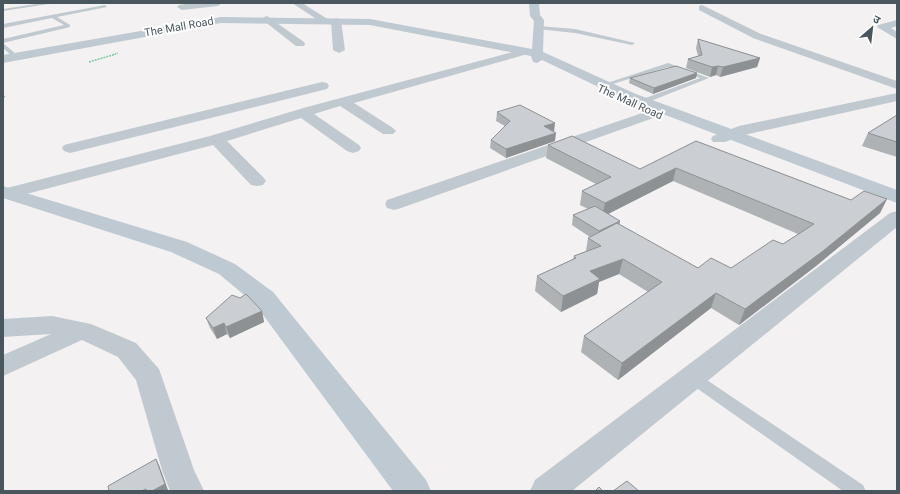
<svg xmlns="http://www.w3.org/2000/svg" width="900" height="494" font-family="Roboto,'Noto Sans Devanagari',sans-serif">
<rect width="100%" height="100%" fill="#f3f1f2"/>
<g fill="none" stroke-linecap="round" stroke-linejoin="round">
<path stroke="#7dca9e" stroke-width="1" stroke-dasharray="1.5 1" stroke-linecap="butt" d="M112,55L118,53"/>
<g stroke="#7dca9e" stroke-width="1.5" stroke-dasharray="2 1" stroke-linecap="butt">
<path d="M89,62L116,54"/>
<path d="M3,97L6,96"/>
</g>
<g fill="#c0c9cf" fill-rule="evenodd">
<path d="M43,3H55L3,11V9Z"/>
<path d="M105,5L107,7L57,17L70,25V27L3,43V39L64,25L52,18L3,28V24Z"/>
<path d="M539,26L575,29L635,43L632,45L575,33L537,29Z"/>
<path d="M3,43L17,55V57H13L3,48Z"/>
<path d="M668,63L709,78L643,104L639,102L640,100L700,78L668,67L606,86L601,85Z"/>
<path d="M693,372L698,374L863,485L866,491H843L688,382L686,378L688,374Z"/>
</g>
<g fill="#c0c9cf" fill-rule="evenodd">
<path d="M193,3H222L218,6L182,10L177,7L179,5Z"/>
<path d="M292,3H302L329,20L324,23L321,22Z"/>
<path d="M702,5L761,34L897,81V89L753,38L699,10V6Z"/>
<path d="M267,16L304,42L305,44L304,46H296L264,21L262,19L264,17Z"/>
<path d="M336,18L341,21L345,50L339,53L333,50L331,21Z"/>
<path d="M897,20V26L891,28L897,32V39L877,27L878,25Z"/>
<path d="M520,50L524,51L526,53L524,55L354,103L393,128L396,131L393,134H383L340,106L314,114L359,145L361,148L359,151L353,153L347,151L301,118L227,141L263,177L266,181L263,185L257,186L251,185L213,145L15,197L9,199L3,197V189L210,136L307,107Z"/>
<path d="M322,82L327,83L329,86L327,89L70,153L64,151L62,148L64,145Z"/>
<path d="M897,93V101L744,135L725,142H713L711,139L713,136L739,126Z"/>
<path d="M654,109L659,110L661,113L659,116L401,208L394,210L387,208L385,204L387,200Z"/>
<path d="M897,211V227L572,491H530L535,480L890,213Z"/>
<path d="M52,316L91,324L136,343L159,369L194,470L204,491H170L162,470L136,380L118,357L82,340L3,376V355L51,334L3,337V319Z"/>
</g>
<g fill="#bec9d1" fill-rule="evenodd">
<path d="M529,3H539L540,15L544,20L543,52L636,94L897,190V203L626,100L542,60L537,63L533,62L531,56L370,25L221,23L3,63V55L221,17L370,19L532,49L534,21L530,16Z"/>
<path d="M3,186L187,242L235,264L273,292L426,480L431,491H393L255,304L219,274L171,252L3,198Z"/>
</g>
</g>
<g fill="#afb2b5" fill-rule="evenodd">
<path d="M698,39L760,58L757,67L720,77L716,75L710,77L686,68L688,59L698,56L696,48Z"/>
<path d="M697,73L696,78L653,94L629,83L630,78Z"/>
<path d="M497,112L554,131L555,141L506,158L490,148L491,140L505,126L496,121Z"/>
<path d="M897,115V157L862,146L868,133Z"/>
<path d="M696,141L851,200L887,199L880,213L816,266L739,325L711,308L618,380L581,352L584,336L648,292L619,274L599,282L597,294L561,312L535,291L537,276L573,259L574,256L586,251L588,238L590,237L572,225L573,215L588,209L580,205L582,191L596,184L546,158L548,145L640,169ZM673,181L798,234L783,244L731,268H698L619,225L608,214Z"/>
<path d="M262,311L264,322L230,338L227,334L217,339L210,328L206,318Z"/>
</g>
<g fill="#8e9194">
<path d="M760,58L757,67L720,77L723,67Z"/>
<path d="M718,66L716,75L710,77L712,67Z"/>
<path d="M697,73L696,78L653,94L654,88Z"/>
<path d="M555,123L554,132L544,126Z"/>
<path d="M556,133L555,141L506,158V149Z"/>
<path d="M676,168L673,181L602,217L605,203Z"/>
<path d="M887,199L880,213L816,266L739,325L745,309Z"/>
<path d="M620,221L618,231L597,241L599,231Z"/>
<path d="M623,259L619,274L599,282L597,294L561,312L563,296L590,271Z"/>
<path d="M716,293L711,308L618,380L622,363Z"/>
<path d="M262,311L264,322L230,338L226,327Z"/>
<path d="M224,323L227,334L217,339L213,328Z"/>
<path d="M156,459L159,465L168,490L165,491H152Z"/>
</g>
<g fill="#cbcfd3" stroke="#8e9194">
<path d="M698,39L760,58L723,67L718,66L712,67L688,59L702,55Z"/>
<path d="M676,66L697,73L654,88L630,78Z"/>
<path d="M520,105L555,123L544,126L556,133L506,149L491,140L510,121L497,112Z"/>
<path d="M897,115V142L868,133Z"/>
<path d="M572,136L640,169L696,141L851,200L864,191L887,199L823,251L745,309L716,293L622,363L584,336L662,282L623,259L590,271L600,279L563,296L537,276L576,258L574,256L601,246L588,238L617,223L698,268L711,258L731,268L773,240L783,244L814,224L676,168L605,203L582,191L611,177L548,145Z"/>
<path d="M595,206L620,221L599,231L573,215Z"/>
<path d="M246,294L262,311L226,327L224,323L213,328L206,318L232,295L240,298Z"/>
<path d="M156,459L165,484L152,491H147L146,489L141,491H109L108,486Z"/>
<path d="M627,481L639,491H613Z"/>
<path d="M599,487L603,491H595Z"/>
</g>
<g text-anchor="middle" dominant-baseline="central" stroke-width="4" stroke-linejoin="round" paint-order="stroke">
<g font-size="11" fill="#4a565e" stroke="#fff">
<text transform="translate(179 27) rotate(-10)">The Mall Road</text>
<text transform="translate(630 102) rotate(24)">The Mall Road</text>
</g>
</g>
<rect width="900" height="494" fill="none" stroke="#4a565e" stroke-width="8"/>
<g transform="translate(872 28) rotate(28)" stroke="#ffffff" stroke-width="3" paint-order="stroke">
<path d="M0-3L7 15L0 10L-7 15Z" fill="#4a565e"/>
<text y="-6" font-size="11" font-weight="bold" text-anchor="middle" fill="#4a565e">उ</text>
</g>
</svg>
